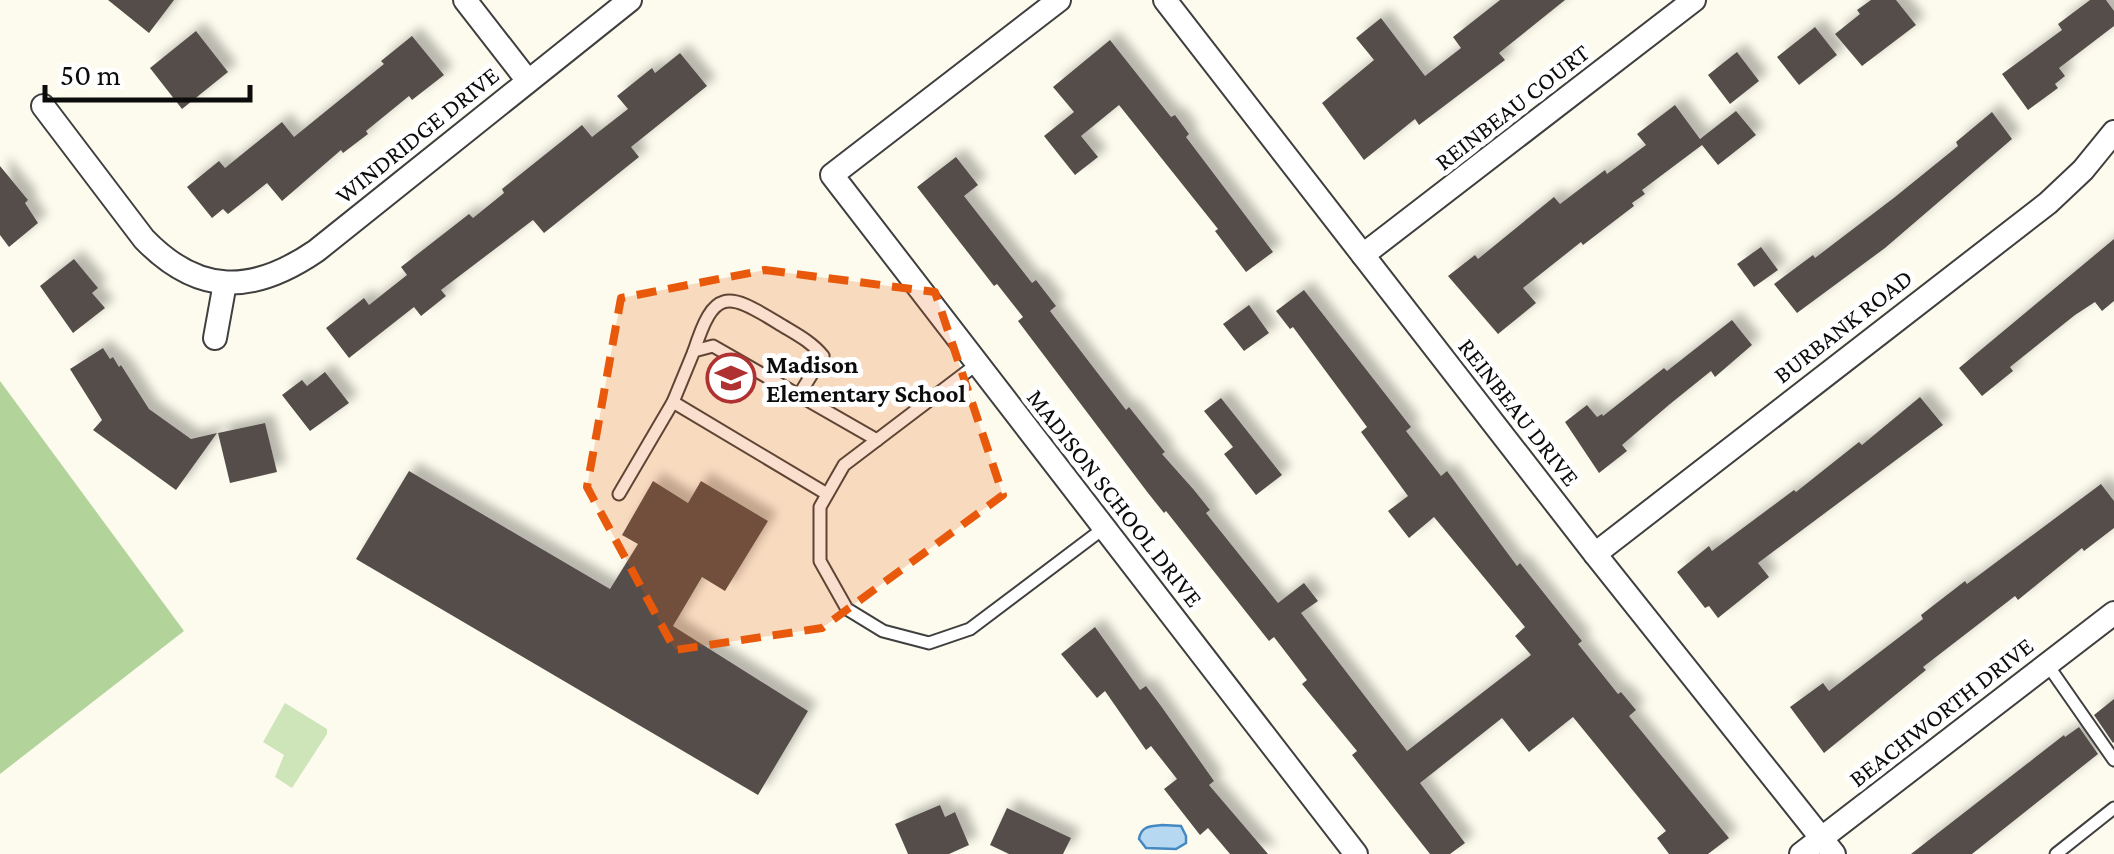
<svg xmlns="http://www.w3.org/2000/svg" width="2114" height="854" font-family="'Crimson Pro',serif">
<defs>
<filter id="shadow"><feDropShadow dx="9" dy="-9" stdDeviation="5" flood-color="#0004"/></filter>
</defs>
<rect width="100%" height="100%" fill="#fdfbed"/>
<path fill="#cee5ba" d="M285,703L327,729V734L292,788L275,777L284,755L263,742Z"/>
<path fill="#b2d49b" d="M0,381L184,631L0,774Z"/>
<path fill="#b6d8f0" stroke="#4489c1" stroke-width="2.5" d="M1162,825L1181,826L1186,836V843L1176,849L1146,848L1139,839C1141,826 1150,826 1162,825Z"/>
<g fill="#544e4a" filter="url(#shadow)">
<path d="M108,0H174L149,33Z"/>
<path d="M1500,0H1565L1499,53L1505,60L1419,125L1415,119L1364,160L1322,103L1374,60L1356,38L1381,18L1425,76L1461,48L1453,37Z"/>
<path d="M1871,0H1896L1916,25L1862,66L1835,34L1860,14L1857,10Z"/>
<path d="M2090,0H2106L2114,11V26L2059,68L2065,76L2055,84L2058,88L2028,110L2002,74L2062,30L2058,24Z"/>
<path d="M1815,27L1837,55L1799,85L1777,57Z"/>
<path d="M196,31L228,72L182,109L150,68Z"/>
<path d="M412,36L444,75L412,100L409,96L366,131L368,134L343,153L341,150L282,201L267,183L228,214L223,209L212,218L187,187L219,161L225,168L282,122L294,137L384,64L381,61Z"/>
<path d="M1110,40L1171,117L1175,115L1189,134L1186,137L1273,252L1246,272L1215,231L1218,229L1119,105L1081,136L1098,157L1075,175L1044,136L1074,112L1053,87Z"/>
<path d="M1737,52L1759,81L1730,104L1708,75Z"/>
<path d="M680,53L707,86L631,147L639,157L544,233L533,220L441,290L446,296L421,316L414,307L349,358L326,328L364,298L369,305L407,275L401,267L469,214L473,218L504,193L502,189L582,125L592,137L628,109L617,96L652,68L655,73Z"/>
<path d="M1675,105L1700,139L1736,111L1756,135L1718,165L1702,145L1642,190L1645,194L1632,203L1634,206L1583,245L1581,242L1523,288L1536,303L1498,334L1448,276L1475,255L1478,259L1554,197L1560,204L1605,170L1607,174L1646,145L1637,134Z"/>
<path d="M1992,112L2012,139L1885,248L1797,313L1774,284L1813,255L1815,258L1895,197L1958,146L1956,142Z"/>
<path d="M956,157L978,185L964,196L1032,283L1036,280L1056,306L1050,311L1126,410L1129,407L1165,452L1162,454L1194,490L1210,510L1206,513L1278,603L1304,583L1318,601L1301,613L1407,751L1531,655L1515,636L1525,627L1434,517L1409,538L1388,511L1408,496L1361,432L1367,427L1293,327L1290,329L1276,311L1304,290L1411,427L1406,431L1441,476L1447,471L1517,566L1520,563L1582,641L1578,644L1618,694L1621,692L1636,710L1629,716L1729,838L1708,854H1669L1657,838L1666,831L1573,717L1529,752L1502,718L1420,783L1465,843L1450,854H1430L1352,755L1357,751L1302,684L1307,680L1274,637L1269,641L1166,511L1164,513L1148,493L1018,321L1023,317L997,284L994,286L917,187Z"/>
<path d="M0,166L28,200L25,203L38,223L9,247L0,235Z"/>
<path d="M2114,239V301L2102,311L2095,302L2075,315L2010,367L2013,371L1982,396L1959,368Z"/>
<path d="M1761,247L1778,270L1754,287L1737,264Z"/>
<path d="M74,259L98,288L92,293L105,308L73,333L40,286Z"/>
<path d="M1249,305L1269,333L1244,351L1223,324Z"/>
<path d="M1732,320L1752,345L1715,377L1711,371L1670,404L1622,445L1627,451L1599,473L1565,422L1587,405L1597,417L1602,414L1603,416L1664,368L1667,371Z"/>
<path d="M103,348L110,359L113,357L119,367L121,365L149,409L191,439L217,433L176,490L93,430L102,420L70,369Z"/>
<path d="M325,372L349,403L310,431L282,395L302,380L307,386Z"/>
<path d="M1920,397L1943,425L1758,563L1769,577L1718,618L1709,606L1705,608L1677,572L1709,546L1712,551L1794,490L1796,492L1859,442L1862,445Z"/>
<path d="M1221,398L1282,475L1256,495L1224,454L1233,447L1204,411Z"/>
<path d="M265,423L277,472L230,483L218,433Z"/>
<path d="M409,471L610,589L638,544L622,535L653,481L688,503L701,481L768,521L725,591L702,577L673,626L808,711L758,795L356,559Z"/>
<path d="M2101,484L2114,501V528L2084,551L2082,548L2018,600L2015,596L1923,667L1926,670L1824,753L1790,707L1823,683L1829,691L1923,619L1921,615L1965,581L1967,584Z"/>
<path d="M1095,627L1140,690L1146,686L1161,706L1214,781L1209,785L1268,854H1230L1208,828L1200,835L1164,789L1177,779L1151,746L1146,750L1105,691L1097,698L1061,654Z"/>
<path d="M2114,699V742L2113,743L2094,715Z"/>
<path d="M2079,727L2098,754L1972,854H1911L2064,735L2065,737Z"/>
<path d="M940,805L945,817L955,812L969,845L949,854H908L895,824Z"/>
<path d="M1007,808L1071,838L1063,854H1009L990,845Z"/>
</g>
<g fill="none" stroke-linecap="round" stroke-linejoin="round">
<g stroke="#3f3f3f" stroke-width="15">
<g id="lane">
<path d="M694,351C714,289 726,291 778,323C794,333 811,341 823,356L799,395"/>
<path d="M977,364L844,465L820,507V561L847,609L883,631L929,643L970,629L1104,528"/>
<path d="M673,402L694,351L713,346L877,440"/>
<path d="M619,494L673,402L827,494"/>
<path d="M2047,664L2114,760"/>
<path d="M2056,854L2114,808"/>
</g>
</g>
<g stroke="#3f3f3f" stroke-width="26">
<g id="street">
<path d="M465,0L528,81"/>
<path d="M1059,0L832,175L1356,854"/>
<path d="M1165,0L1595,554L1834,854"/>
<path d="M43,106L144,239C199,296 253,294 316,251L630,0"/>
<path d="M1363,255L1694,0"/>
<path d="M215,338L225,283"/>
<path d="M1595,554L2048,203L2083,170L2114,132"/>
<path d="M1801,854L2114,613"/>
</g>
</g>
<use href="#lane" stroke="#fff" stroke-width="11"/>
<use href="#street" stroke="#fff" stroke-width="22"/>
</g>
<path fill="#e8590c" fill-opacity="0.2" stroke="#e8590c" stroke-width="8" stroke-dasharray="20 12" stroke-linejoin="round" d="M765,270L935,292L1003,495L822,628L675,650L587,487L621,298Z"/>
<defs>
<g id="school-ring" transform="scale(2.5)"><circle r="9.5" fill="#fff" stroke="#b03131" stroke-width="1.5"/><path d="M0-5L7-2L0 1L-7-2ZM-4 1L0 2.5L4 1V4Q0 6-4 4Z" fill="#b03131"/></g>
</defs>
<g fill-rule="evenodd">
<use href="#school-ring" x="731" y="378"/>
</g>
<g text-anchor="middle" dominant-baseline="central" stroke-width="10" stroke-linejoin="round" paint-order="stroke">
<g font-size="25" fill="#0c0c0c" stroke="#fff">
<text transform="translate(1512 107) rotate(-38)">REINBEAU COURT</text>
<text transform="translate(417 135) rotate(-39)">WINDRIDGE DRIVE</text>
<text transform="translate(1843 326) rotate(-38)">BURBANK ROAD</text>
<text transform="translate(1519 412) rotate(52)">REINBEAU DRIVE</text>
<text transform="translate(1115 498) rotate(52)">MADISON SCHOOL DRIVE</text>
<text transform="translate(1941 712) rotate(-38)">BEACHWORTH DRIVE</text>
</g>
<g font-size="25" font-weight="bold" fill="#0c0c0c" stroke="#fff" text-anchor="start">
<text x="766" y="364">Madison<tspan x="766" dy="29">Elementary School</tspan></text>
</g>
</g>
<path d="M45 85v15h205v-15" fill="none" stroke="#0c0c0c" stroke-width="5"/>
<text x="60" y="85" font-size="30" fill="#0c0c0c" stroke="#ffffff" stroke-width="8" paint-order="stroke">50 m</text>
</svg>
